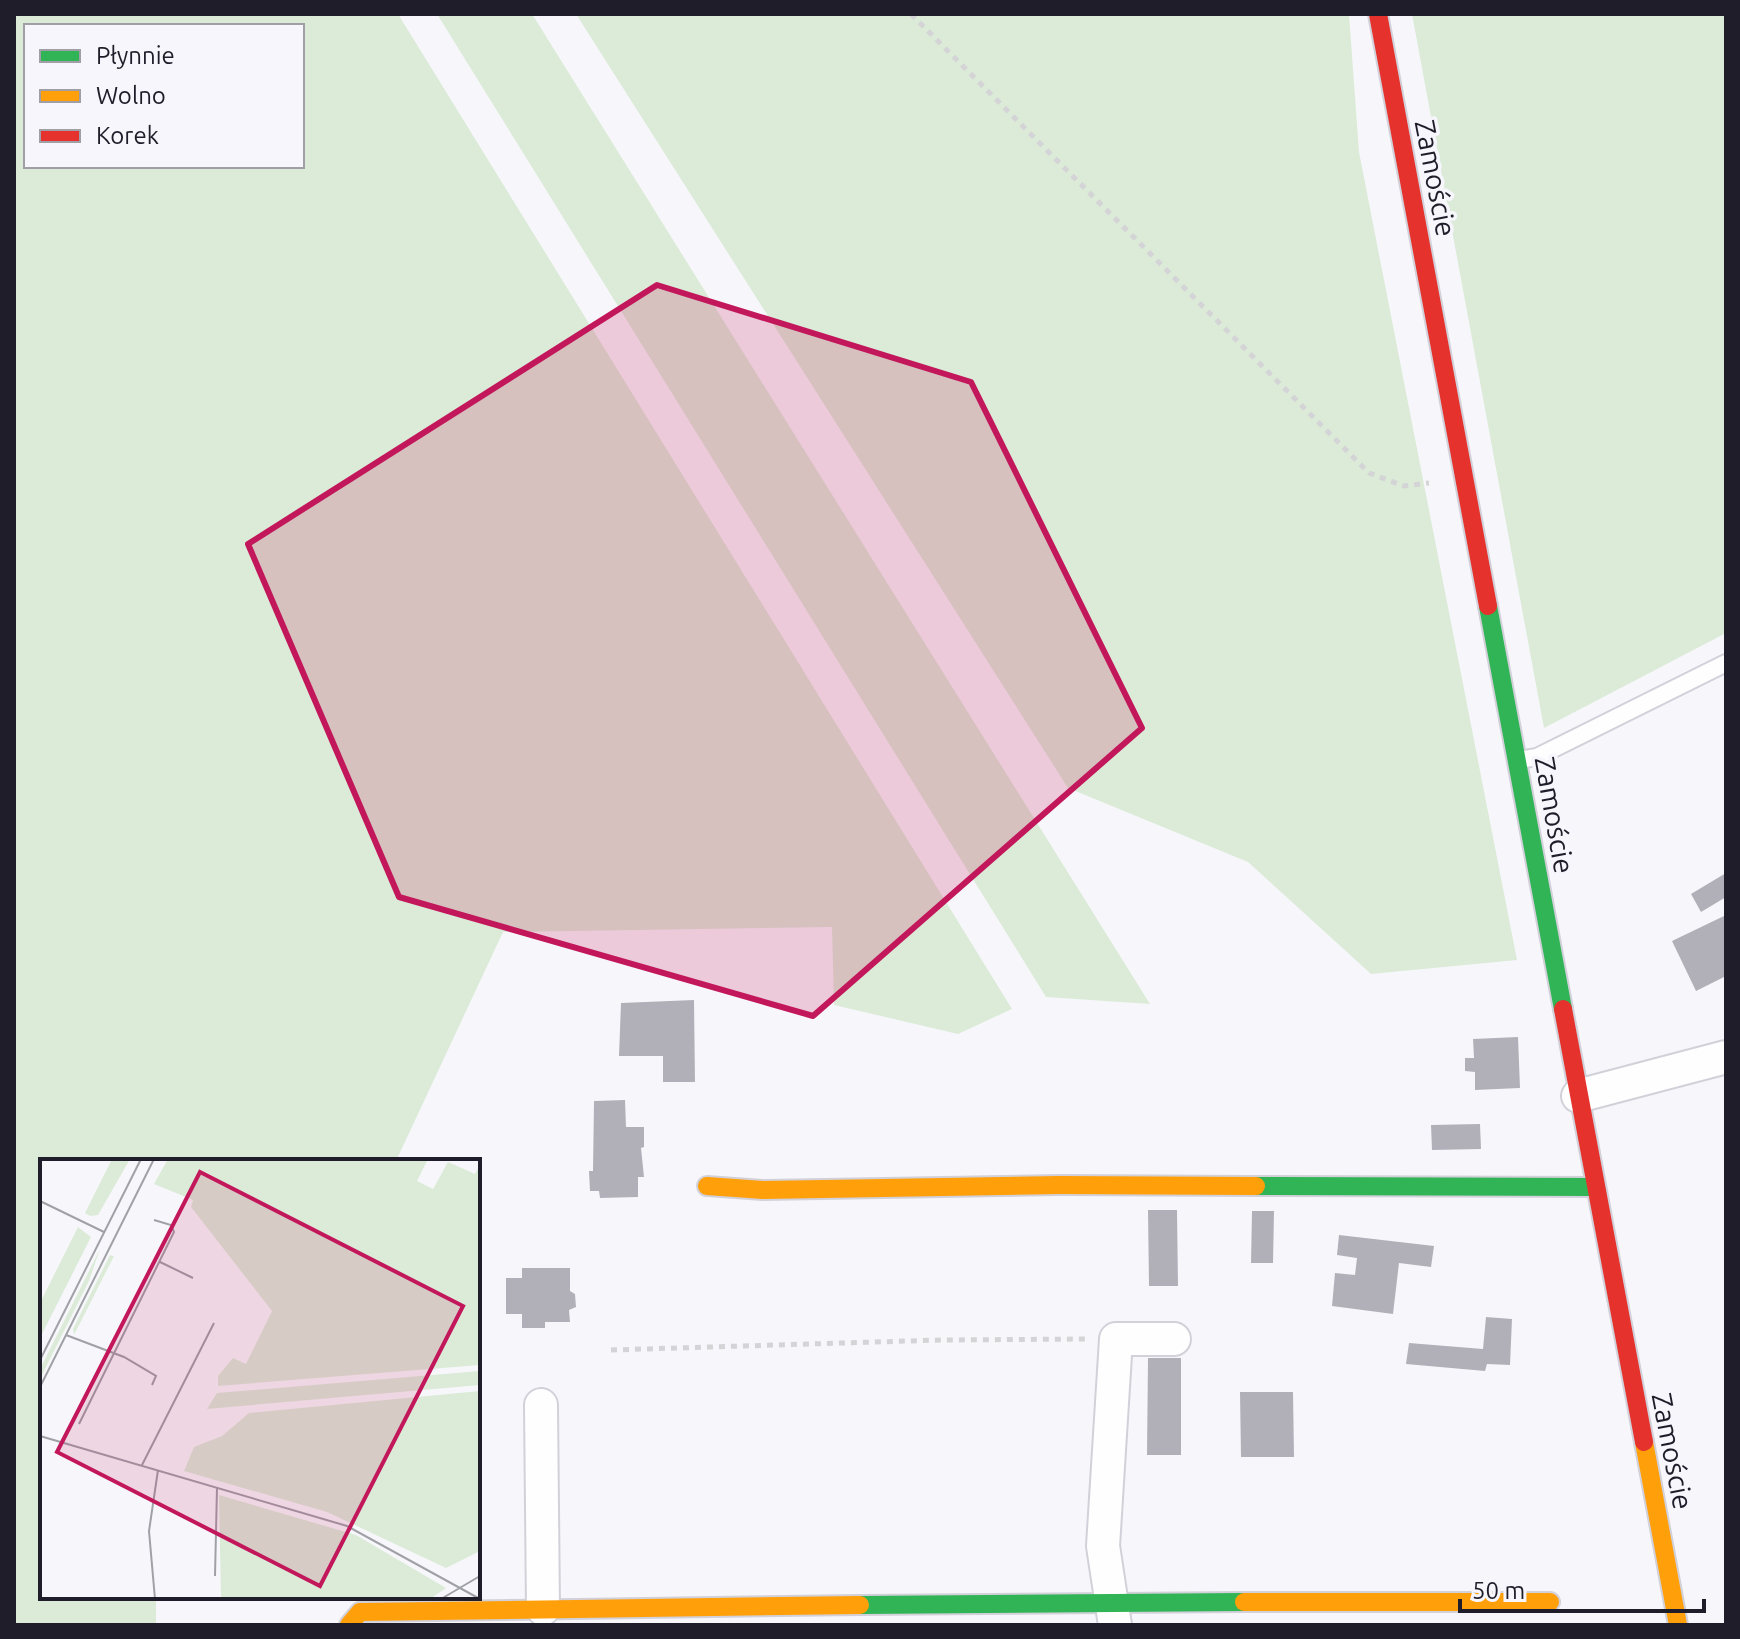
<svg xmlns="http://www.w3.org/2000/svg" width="1740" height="1639" font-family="Ubuntu,sans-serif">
<rect width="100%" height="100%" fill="#f7f7fb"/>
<g fill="#dbebd8" fill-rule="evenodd">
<path d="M14,14H398L1012,1009L958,1034L834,1005L832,927L503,932L396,1161H42V1597H156V1625H14ZM302,26V166H26V26Z"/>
<path d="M437,14H532L1150,1004L1046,997Z"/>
<path d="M576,14H1349L1359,152L1517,960L1371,974L1248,862L1068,788Z"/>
<path d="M1412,14H1726V633L1544,728Z"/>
</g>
<g fill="#b1b0b9">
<path d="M1726,873V897L1701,912L1691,894Z"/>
<path d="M1724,916L1726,976L1696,991L1672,941Z"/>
<path d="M694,1000L695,1082H663V1056H619L621,1003Z"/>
<path d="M1518,1037L1520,1088L1475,1090V1072L1465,1071V1058H1474L1473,1039Z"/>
<path d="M625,1100L626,1127H644V1147L641,1148L644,1177H638V1197L600,1198L599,1191H590L589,1171H593L594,1101Z"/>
<path d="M1480,1124L1481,1149L1432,1150L1431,1125Z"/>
<path d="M1148,1210H1177L1178,1286H1149Z"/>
<path d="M1252,1211H1274L1273,1263H1251Z"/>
<path d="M1339,1235L1434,1246L1431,1267L1399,1263L1393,1314L1332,1306L1335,1273L1355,1275L1357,1258L1337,1255Z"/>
<path d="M522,1268H570V1291L575,1294L576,1307L569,1310L570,1322H545V1328H522V1314H506V1278H522Z"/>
<path d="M1486,1317L1512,1319L1510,1365L1487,1364L1485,1371L1406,1364L1409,1343L1483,1349Z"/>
<path d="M1148,1358H1181V1455H1147Z"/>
<path d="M1240,1392H1293L1294,1457H1241Z"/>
</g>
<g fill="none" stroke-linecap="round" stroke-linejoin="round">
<g stroke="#d2d1da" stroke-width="20">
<path id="lane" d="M1518,760L1537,757L1726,663"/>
</g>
<g stroke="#d2d1da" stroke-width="36">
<g id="street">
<path d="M1578,1096L1726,1057"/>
<path d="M541,1405L543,1609"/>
<path d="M1115,1625L1103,1546L1116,1339H1174"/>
</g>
</g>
<g stroke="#d2d1da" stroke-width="22">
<g id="fast">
<path d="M1488,606L1563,1009"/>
<path d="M1256,1186L1595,1187"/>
<path d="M860,1605L1244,1602"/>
</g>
</g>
<g stroke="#d2d1da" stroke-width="22">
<g id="slow">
<path d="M707,1186L763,1190L1059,1185L1256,1186"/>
<path d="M1644,1442L1678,1625"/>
<path d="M1244,1602H1550"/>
<path d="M349,1625L360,1612L860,1605"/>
</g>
</g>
<g stroke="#d2d1da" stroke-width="22">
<g id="jam">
<path d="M1378,14L1488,606"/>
<path d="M1563,1009L1644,1442"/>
</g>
</g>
<g stroke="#d4d4d6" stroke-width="5" stroke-dasharray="6 6" stroke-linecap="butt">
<path d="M911,14L1369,473L1404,486L1429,483"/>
<path d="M611,1350L941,1340L1087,1339"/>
</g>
<use href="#lane" stroke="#fefefe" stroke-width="16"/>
<use href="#street" stroke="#fefefe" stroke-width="32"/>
<use href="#fast" stroke="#30b455" stroke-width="18"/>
<use href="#slow" stroke="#ff9f0a" stroke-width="18"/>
<use href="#jam" stroke="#e5322d" stroke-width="18"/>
</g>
<path fill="#c2185b" fill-opacity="0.2" stroke="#c2185b" stroke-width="6" stroke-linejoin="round" d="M657,285L971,382L1142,728L813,1016L399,897L248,544Z"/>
<g text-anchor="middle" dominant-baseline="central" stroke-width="7" stroke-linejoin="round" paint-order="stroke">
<g font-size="28" fill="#1e1d29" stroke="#f6f6fc">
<text transform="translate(1436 178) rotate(79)">Zamoście</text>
<text transform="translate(1555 815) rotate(80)">Zamoście</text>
<text transform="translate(1673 1451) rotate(79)">Zamoście</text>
</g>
</g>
<g transform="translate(40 1159)">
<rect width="440" height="440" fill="#f7f7fb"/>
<path d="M72,0H90L58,56L50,57L45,54ZM128,0H388L377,22L393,30L408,3L435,15L440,5V206L178,227V217L193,199L206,205L232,152L151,48L153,41L114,25ZM38,68L51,78L0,179V144ZM60,90L49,122L0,220V210ZM70,96L74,97L34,176L33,170ZM440,212V226L167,250L177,234ZM440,232V392L406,409L287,353L144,312L154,288L182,277L209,254ZM179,336L316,376L406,429L390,440H181Z" fill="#dbebd8"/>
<path fill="none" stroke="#a0a0a7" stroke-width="2" d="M0,42L64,73M120,103L153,119M26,176L84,198L116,217L112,226M0,201L101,0M0,228L114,0M39,265L134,73L131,66L114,61M0,277L307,367L440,440M102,306L174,164M175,417L177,329M115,440L109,372L118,311M401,440L440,417"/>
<path fill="#c2185b" fill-opacity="0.15" stroke="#c2185b" stroke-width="4" d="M160,13L423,147L280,427L17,293Z"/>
<rect width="440" height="440" fill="none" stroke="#1e1d29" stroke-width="4"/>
</g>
<rect width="1740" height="1639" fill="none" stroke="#1e1d29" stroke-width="32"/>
<rect x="24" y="24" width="280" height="144" fill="#f6f6fc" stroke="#a09fa8" stroke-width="2"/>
<rect x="40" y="50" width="40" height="12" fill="#30b455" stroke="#a09fa8" stroke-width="2"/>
<text x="96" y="64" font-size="24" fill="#1e1d29">Płynnie</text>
<rect x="40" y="90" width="40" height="12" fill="#ff9f0a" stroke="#a09fa8" stroke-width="2"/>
<text x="96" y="104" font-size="24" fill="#1e1d29">Wolno</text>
<rect x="40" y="130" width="40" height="12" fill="#e5322d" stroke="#a09fa8" stroke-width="2"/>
<text x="96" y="144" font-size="24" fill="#1e1d29">Korek</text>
<path d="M1460 1599v12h244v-12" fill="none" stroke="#1e1d29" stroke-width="4"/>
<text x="1472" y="1599" font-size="24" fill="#1e1d29" stroke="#f6f6fc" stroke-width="6" paint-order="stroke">50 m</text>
</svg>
